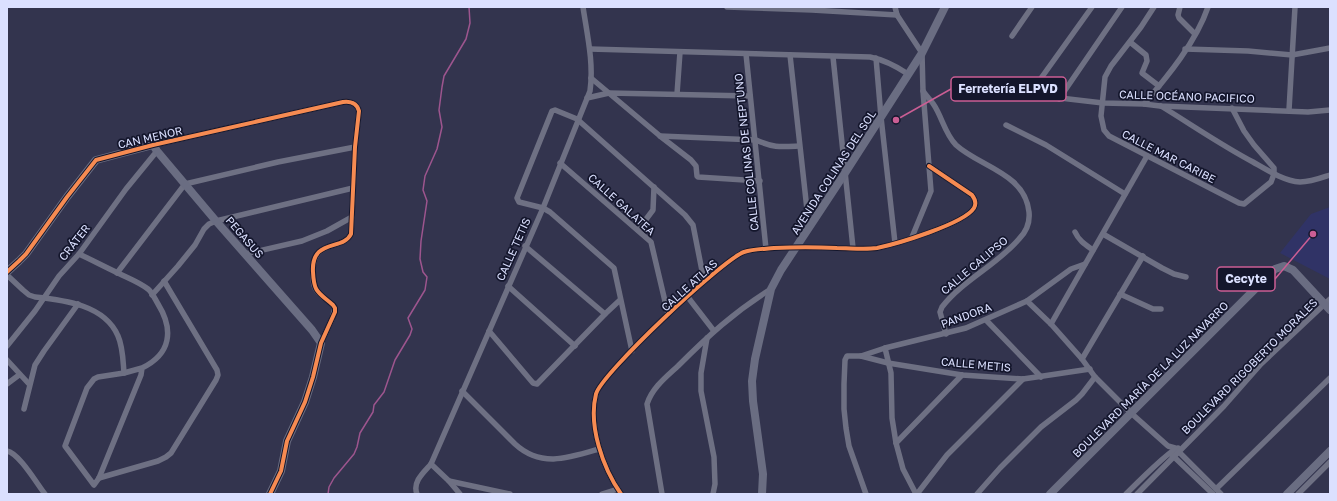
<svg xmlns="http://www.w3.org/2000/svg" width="1337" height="501" font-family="'Golos Text',sans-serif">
<rect width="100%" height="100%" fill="#33344e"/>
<path fill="#303366" d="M1330,207V279L1280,253L1311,214Z"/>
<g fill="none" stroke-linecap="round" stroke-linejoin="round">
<path stroke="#9d558e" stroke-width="1.5" d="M328,494L329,487L334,478L354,454L357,447L360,433L373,412L374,405L384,392L395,360L410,335L412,329L408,318L425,290L427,277L423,272L420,259L421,241L427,201L423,190L425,176L437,149L442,127L439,110L442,87L444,76L466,39L470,23L469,7"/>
<g stroke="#6e7083" stroke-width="5.5">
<path d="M727,7L812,10L897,15"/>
<path d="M895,7L897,15L922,53L923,91L931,191L912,237"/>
<path d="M1092,7L1039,81L1036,86V90L1043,96L1103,103L1144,104L1160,106L1308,112L1330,110"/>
<path d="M1154,7L1141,27L1111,66L1105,77L1101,116L1104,130L1109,136L1239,203L1244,204L1271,182L1274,174V168L1254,145L1244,131L1232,108"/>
<path d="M1180,7L1178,15L1179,18L1195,34"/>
<path d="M1012,36L1032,7"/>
<path d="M1130,42L1146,55L1147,61L1142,73L1159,86"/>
<path d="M590,49L870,57C885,60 896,66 908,74"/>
<path d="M1185,49L1248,51L1292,55L1330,48"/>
<path d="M746,54L766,249"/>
<path d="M790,55L809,228"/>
<path d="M833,57L853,248"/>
<path d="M876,58L881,117L895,243"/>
<path d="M591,78L660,136L691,160L696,166L697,176L698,177L760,181"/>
<path d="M923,91C926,96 931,100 934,105C942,117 945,134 956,145C980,167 1025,173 1029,212C1030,222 1026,232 1019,239C997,265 963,280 942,307L940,312L946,334"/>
<path d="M677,94L680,52"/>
<path d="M587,98L609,93L750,96"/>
<path d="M1059,99L1122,7"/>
<path d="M1144,104C1168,76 1196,42 1208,7"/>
<path d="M1161,106C1192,125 1221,145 1253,162C1267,170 1284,181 1300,182C1311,182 1321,178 1330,175"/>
<path d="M1289,110L1295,7"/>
<path d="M1006,125L1046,145L1125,194"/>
<path d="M660,136L756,140C774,148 780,147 799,146"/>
<path d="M153,145L343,102C350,101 357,103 359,111L355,147L351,234C343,251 311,238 313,273C313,277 313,284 315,288C319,297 330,300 335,308L332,319L321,343"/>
<path d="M560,163L651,242L668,314"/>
<path d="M638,230L653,210L654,187"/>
<path d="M1075,232C1079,241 1086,245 1093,250"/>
<path d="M1103,234L1162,268L1174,274L1186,277"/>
<path d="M525,246L605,314"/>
<path d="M79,254C92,260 105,267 118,273C128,278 139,282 148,289C152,292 155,299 158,304C174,330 171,354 142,368L141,375L99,478L94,485L65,446L87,388L94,379L98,377L124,373L142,368"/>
<path d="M245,254L302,241L327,231L352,217"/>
<path d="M117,273L185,184L278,162L355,147"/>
<path d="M7,275L23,290L29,295L35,297C64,300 105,305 118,336C123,347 123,361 124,373"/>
<path d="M508,286L575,346"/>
<path d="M1120,294L1153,309H1161"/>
<path d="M152,295L178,266L195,245L204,229L209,224L216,221L353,188"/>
<path d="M687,296L714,331"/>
<path d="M1027,301L1051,324L1082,359L1095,377L1131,413L1168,446L1175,448L1221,494"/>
<path d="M986,320L1041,377"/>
<path d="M1051,324L1147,156"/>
<path d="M489,331L533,383L537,384L605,314L620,300"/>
<path d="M707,338L701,373V391L714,457L715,484L713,494"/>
<path d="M7,346L35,311L59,276L79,254L126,189L157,151"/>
<path d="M885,348L891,373L892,418L896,443L903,469L916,494"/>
<path d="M632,351L614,268L550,212L543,208L519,202L517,198L552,111L555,110L577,119L685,215L693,225L704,281"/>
<path d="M861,356L888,363L962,375L1023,379L1090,369"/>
<path d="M1082,359L1143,256"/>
<path d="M7,360L29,384"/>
<path d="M7,384L19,375"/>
<path d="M462,391L515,444C541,468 569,458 599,449"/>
<path d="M24,409L35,365L44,351L78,304"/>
<path d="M896,443L962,375"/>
<path d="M7,451C19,453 37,484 45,494"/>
<path d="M1171,454L1213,494"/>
<path d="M431,464L449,481L460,494"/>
<path d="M99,478L158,461L166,457L171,453L216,380L218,375L217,370L164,281"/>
<path d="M449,481L510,494"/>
<path d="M1216,489L1330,378"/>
<path d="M417,494C412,482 424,472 431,464L543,208L590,91C594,63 587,34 583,7"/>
<path d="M602,494L618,489"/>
<path d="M621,494C603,468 588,426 596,394C601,374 722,260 744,252C753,249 764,249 774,248C795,247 816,247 837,248C850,248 864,250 877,248C896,244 964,224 974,208C977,203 975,199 972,195L929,166"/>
<path d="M662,494L647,404C652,388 666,377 678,366C708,336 734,312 771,289"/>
<path d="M866,494L849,446L846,428L844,409V384L845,360L847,356H861L885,348L966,328L1027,301L1071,269L1085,264"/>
<path d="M917,494L947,455L1023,379"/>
<path d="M977,494L1000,468L1041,427L1076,400L1082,394L1095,377"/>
<path d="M1126,494C1134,486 1171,449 1178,448"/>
<path d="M1137,494L1224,406L1261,364L1330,299"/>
<path d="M1298,494L1330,462"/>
</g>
<g stroke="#6a6d82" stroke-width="8">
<path d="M7,272L19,261L26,254L67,197L96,160L153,145L157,151L216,221L312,330L321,343L313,377L305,402L287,441L281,471L270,494"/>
<path d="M762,494L763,474L753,401L752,381L755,359L771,289L781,270L845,173L922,53L945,7"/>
<path d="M1050,494L1275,269L1284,266L1293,270L1330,310"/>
<path d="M1287,494L1330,451"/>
</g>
<g stroke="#14162c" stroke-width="6">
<g id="cycleway">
<path d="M7,272L19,261L26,254L67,197L96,160L153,145L343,102C350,101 357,103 359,111L355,147L351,234C343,251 311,238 313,272C314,293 318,292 333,305L335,308V312L321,343L313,377L305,402L287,441L281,471L270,494"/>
<path d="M621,494C603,468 588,426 596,394C601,374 722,260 744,252C753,249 764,249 774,248C795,247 816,247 837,248C850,248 864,250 877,248C896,244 964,224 974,208C977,203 975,199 972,195L929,166"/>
</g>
</g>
<use href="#cycleway" stroke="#f68b52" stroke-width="4"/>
</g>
<g text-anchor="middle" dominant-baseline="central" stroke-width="3.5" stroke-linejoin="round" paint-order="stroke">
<g font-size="11" fill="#dbe0ff" stroke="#14162c">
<text transform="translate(1187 96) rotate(2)">CALLE OCÉANO PACIFICO</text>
<text transform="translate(150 137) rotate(-13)">CAN MENOR</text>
<text transform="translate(746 152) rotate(-96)">CALLE COLINAS DE NEPTUNO</text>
<text transform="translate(1169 156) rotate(27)">CALLE MAR CARIBE</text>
<text transform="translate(833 172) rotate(-57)">AVENIDA COLINAS DEL SOL</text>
<text transform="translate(622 204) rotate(42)">CALLE GALATEA</text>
<text transform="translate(245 237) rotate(49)">PEGASUS</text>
<text transform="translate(74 242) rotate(-52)">CRÁTER</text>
<text transform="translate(513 249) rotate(-66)">CALLE TETIS</text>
<text transform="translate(974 265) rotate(-40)">CALLE CALIPSO</text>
<text transform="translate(689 285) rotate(-42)">CALLE ATLAS</text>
<text transform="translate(966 315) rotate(-20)">PANDORA</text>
<text transform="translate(976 364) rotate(5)">CALLE METIS</text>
<text transform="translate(1249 366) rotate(-45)">BOULEVARD RIGOBERTO MORALES</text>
<text transform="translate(1150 379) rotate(-45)">BOULEVARD MARÍA DE LA LUZ NAVARRO</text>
</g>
</g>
<path fill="none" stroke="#cb5e94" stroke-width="1.5" d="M896 120L951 89M1313 234L1275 279"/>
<g fill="#cb5e94" stroke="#14162c" stroke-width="1.5">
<circle cx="896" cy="120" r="4"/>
<circle cx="1313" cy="234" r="4"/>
</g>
<g fill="#14162c" stroke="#cb5e94" stroke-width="1.5">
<rect x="951" y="77" width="115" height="24" rx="4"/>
<rect x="1217" y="267" width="58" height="24" rx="4"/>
</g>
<g font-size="12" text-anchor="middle" font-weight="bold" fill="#dbe0ff">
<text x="1008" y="93">Ferretería ELPVD</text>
<text x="1246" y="283">Cecyte</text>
</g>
<rect width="1337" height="501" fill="none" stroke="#dbe0ff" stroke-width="16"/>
</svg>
